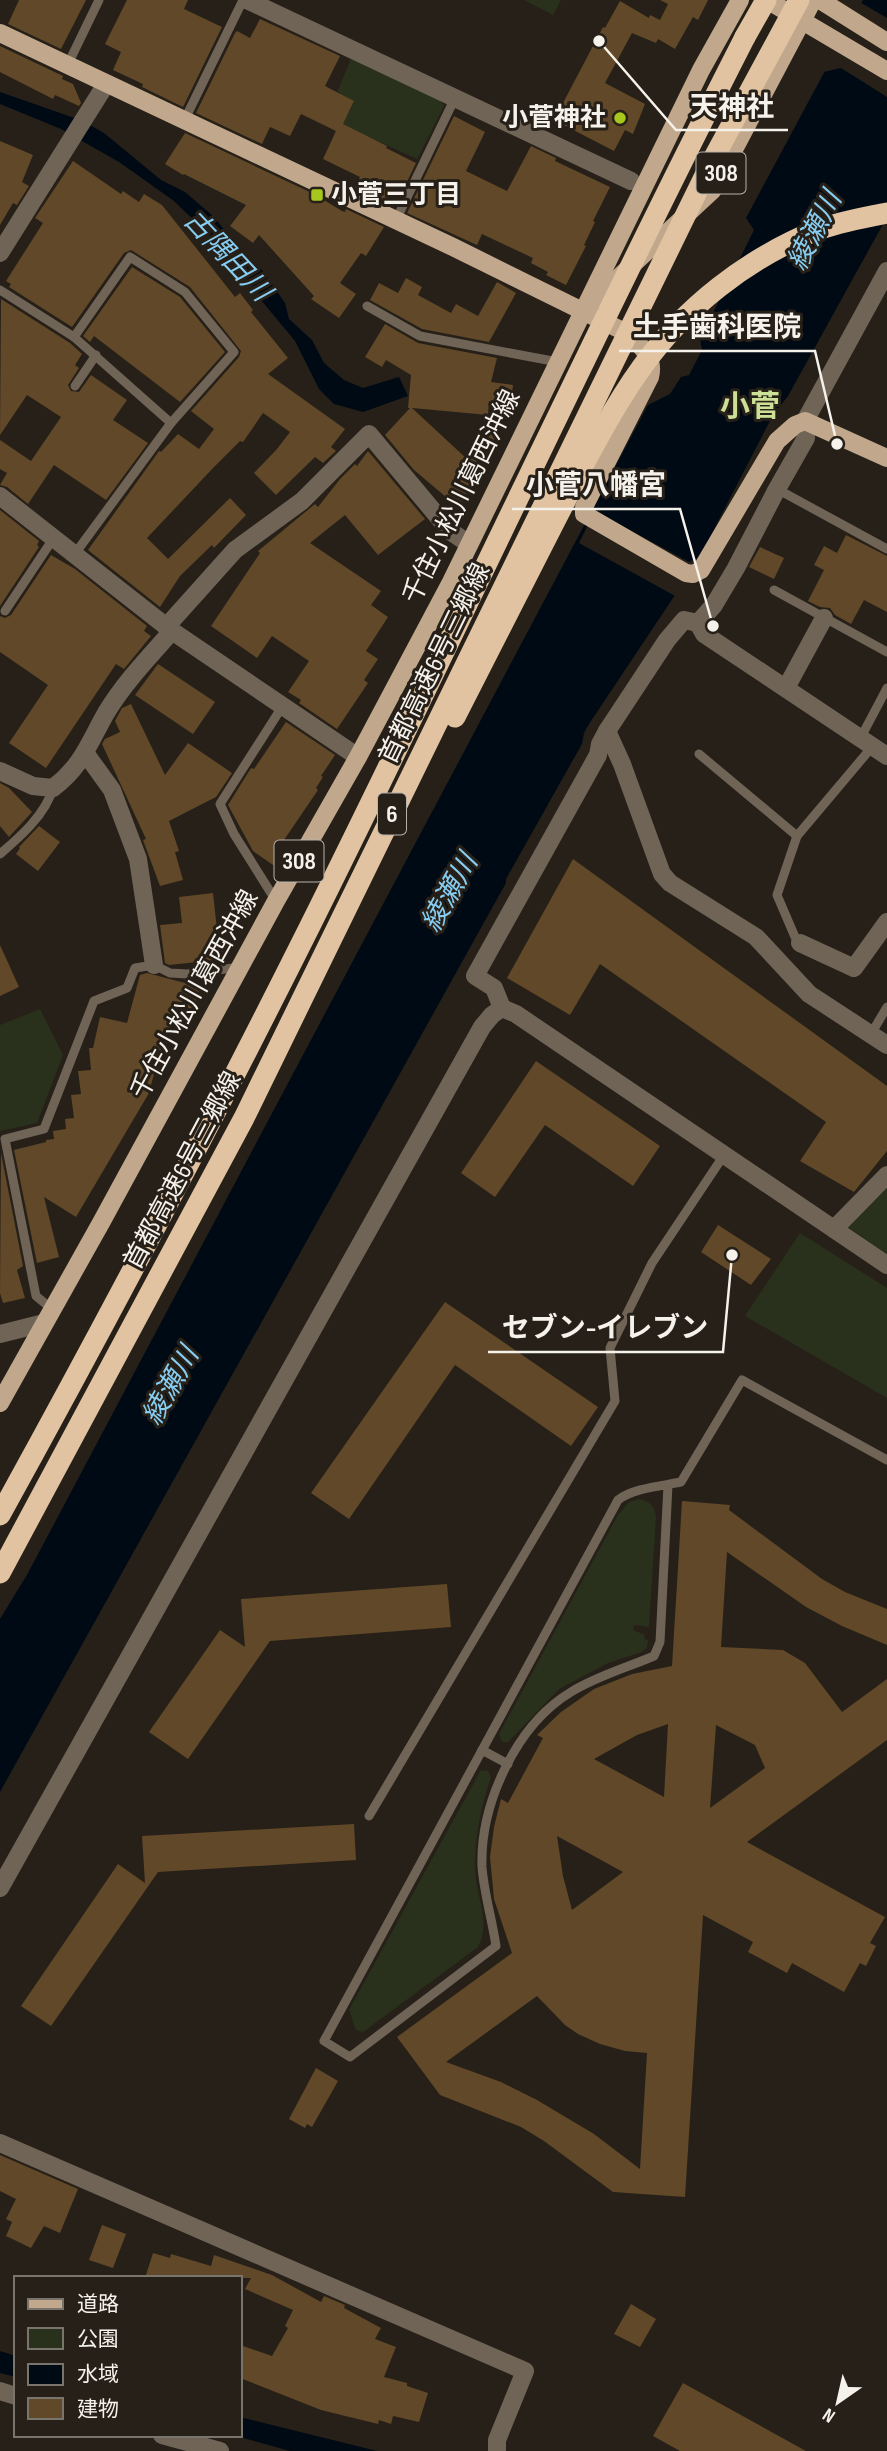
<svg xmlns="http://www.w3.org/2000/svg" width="887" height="2451" font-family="'Sofia Sans Condensed','Noto Sans JP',sans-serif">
<rect width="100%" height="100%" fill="#262018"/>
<g fill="#29311d">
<path d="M524,0H561L553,15Z"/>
<path d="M351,59L441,100L444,106L417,159L369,137L336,132L333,129L348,114L354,102L339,93L338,90Z"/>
<path d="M40,1009L63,1055L37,1123L0,1131V1025Z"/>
<path d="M887,1183V1254L844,1224Z"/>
<path d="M800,1233L887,1288V1398L745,1316Z"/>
<path d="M639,1499C650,1501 655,1506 656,1517L649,1627L634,1625L633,1630L645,1635L644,1639L648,1640L647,1648L642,1652L608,1663L559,1689L514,1736L508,1742H502L499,1734L618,1515L629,1502Z"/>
<path d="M481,1770L488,1771L491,1777C481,1807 475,1835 475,1867C475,1895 492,1921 478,1947L363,2032L356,2030L349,2010Z"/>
</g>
<g fill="#000a14">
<path d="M863,0H887V217L788,396L773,415L697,562L589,724L584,733L582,744L506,879V883L0,1792V1619L28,1573L648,405L670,394L681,377L689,375L702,350L700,339L754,230L746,218Z"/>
<path d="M0,92L83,121L104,133L161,180L185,192L213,216L253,264L262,270L285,303L289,319L312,340L324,363L344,380L363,388L399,377L408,396L363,412L334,404L319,389L295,341L261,300L264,294L257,286L251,285L206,232L174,201L119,162L61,129L0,104Z"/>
<path d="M0,2351L16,2356V2377L0,2373Z"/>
<path d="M240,2417L377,2451H290L232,2435H240Z"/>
</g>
<g fill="#262018">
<path d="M858,1L887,18V97L841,68L819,73Z"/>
<path d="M595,511L689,562L697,558L677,597L579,543Z"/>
</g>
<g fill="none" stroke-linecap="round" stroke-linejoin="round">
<path stroke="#000a14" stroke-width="6" d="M251,280L267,298"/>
</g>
<g fill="#604828" fill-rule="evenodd">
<path d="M19,0H86L61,49L8,24Z"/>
<path d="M127,0H188L184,9L222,27L183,107L142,87L143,84L113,70L121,52L105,44Z"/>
<path d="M660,0H708L698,20L693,17L675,49L658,39L656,43L632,33L605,83L645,104L633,134L625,130L614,151L554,120L603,27L605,28L620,1L649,18L650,15L660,20L668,4Z"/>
<path d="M260,19L340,56L325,86L354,101L343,124L387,146L386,148L416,163L395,207L355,188L360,177L323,159L336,131L301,114L290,136L270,127L262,144L196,113L235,33L237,31L250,38Z"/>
<path d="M0,46L63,76L62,79L73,84L81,103L79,106L55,95L53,99L0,72Z"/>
<path d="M454,116L485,132L466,171L507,191L531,146L556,158L555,161L610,187L593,221L595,222L584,245L586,246L566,285L546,275L548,272L531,263L533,258L482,234L477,245L407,213Z"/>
<path d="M185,133L314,194L342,211L345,212L346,209L384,227L366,256L361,253L340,283L356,294L339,318L311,299L314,296L259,235L253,243L230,226L246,205L184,174L183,175L165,164Z"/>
<path d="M0,141L33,155L22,182L29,186L17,205L13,203L0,225Z"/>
<path d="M73,161L121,194L123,191L139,202L144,194L162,205L235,297L240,293L253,310L251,312L288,358L268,374L345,429L331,447L336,451L323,463L315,457L276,495L254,473L277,449L290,432L263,413L243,442L240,441L214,467L147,538L168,559L230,498L246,515L214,548L212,545L180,576L160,607L88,550L159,451L161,452L178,434L199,449L214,429L191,411L239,357L241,351L190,287L131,250L124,253L72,327L9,287L11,284L6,281L43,223L35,218Z"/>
<path d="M132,267L180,297L225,352L180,402L94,336L90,342L83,336Z"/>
<path d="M406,278L422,287L418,295L451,313L456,304L478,316L497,282L516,293L489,342L422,329L370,300L379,283L398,293Z"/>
<path d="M1,299L70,343L82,354L75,365L79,368L68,385L71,391L79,392L91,375L127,400L113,420L148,443L106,500L54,465L28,504L7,487L0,485L7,473L0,469V440L31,461L61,417L27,395L0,435Z"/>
<path d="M385,324L418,343L497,358L491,382L513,385L511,403L489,401L488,415L412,408L467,459L492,433L496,436L459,508L414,470L385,435L410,408H408L411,375L386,360L382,367L365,357Z"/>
<path d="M368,451L425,519L378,555L345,515L310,543L381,591L371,605L388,617L366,651L378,659L364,680L368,683L337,729L299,703L301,700L288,692L309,661L272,636L257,658L211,626L260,553L258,551L315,504L318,507L340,479L355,464L357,466Z"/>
<path d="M0,510L39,541L37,545L39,547L0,606Z"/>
<path d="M846,535L887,556V612L864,600L851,624L835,615L830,608L820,607L808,601L824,570L814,565L824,546L837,553Z"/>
<path d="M760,547L784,558L774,579L749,567Z"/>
<path d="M51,555L75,569L147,626L144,631L151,636L124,669L116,664L46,768L9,743L48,685L0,652V616L5,618L11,615Z"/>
<path d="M158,664L215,702L193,734L135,695Z"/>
<path d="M131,704L165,775L188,743L232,773L216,797L169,821L179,851L175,852L183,880L160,886L143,840L146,839L102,744L105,739L120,732L115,721L122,708Z"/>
<path d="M286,722L335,755L321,776L323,777L316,788L318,790L284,840L287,843L273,865L253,851L228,805L251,768L254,769Z"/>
<path d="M0,783L9,788L32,812L9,837L0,826Z"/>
<path d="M39,826L60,842L38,871L16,854L20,848L19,847Z"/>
<path d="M573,859L887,1086V1151L854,1192L800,1161L826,1122L600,964L570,1015L507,978Z"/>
<path d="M213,893L218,939H224L226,959L169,965L165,963L160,925L182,923L179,897Z"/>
<path d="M0,945L19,987L0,996Z"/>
<path d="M147,973L200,987L193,1012L177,1007L163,1059L158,1058L149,1093L76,1217L44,1197L59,1257L37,1263L14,1150L46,1142V1140L54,1139L53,1131L66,1129L65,1119L74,1118L71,1095L81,1094L78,1071L91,1070L89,1048H93L100,1017L127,1023L140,975Z"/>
<path d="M536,1061L660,1146L633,1186L545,1125L495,1197L461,1173Z"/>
<path d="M1,1153L23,1266L17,1270L25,1298L3,1303L0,1293Z"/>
<path d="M718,1225L771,1259L751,1285L701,1252Z"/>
<path d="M445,1302L598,1407L571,1446L455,1365L349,1519L311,1493Z"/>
<path d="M682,1501L730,1505L729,1510L822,1579L845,1592L887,1609V1645L842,1626L806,1607L727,1552L721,1647L783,1650L805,1663L842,1712L887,1679V1740L747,1842L885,1917L870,1943L876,1946L866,1966L860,1963L844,1992L792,1963L787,1973L748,1952L753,1942L703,1915L685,2197L613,2192L544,2141L521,2127L440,2095L397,2037L512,1953L494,1899L490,1857L494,1827L501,1799L508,1803L543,1738L537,1735L561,1712L594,1689L632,1674L672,1666ZM668,1724L664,1797L594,1759L637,1735ZM716,1725L755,1745L765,1768L710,1808ZM557,1836L623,1872L572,1910L563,1876ZM537,1996L565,2025L578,2034L600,2044L625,2051L647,2053L640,2169L594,2134L537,2100L501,2082L446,2062Z"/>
<path d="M447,1584L451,1627L270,1641L188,1759L149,1732L220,1630L245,1647L241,1599Z"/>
<path d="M354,1824L356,1860L158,1872L51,2026L21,2006L118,1864L145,1883L142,1836Z"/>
<path d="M316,2068L338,2081L312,2127L307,2124L305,2128L289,2119Z"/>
<path d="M0,2155L78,2189L60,2233L44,2226L31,2248L6,2236L12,2222L6,2219L16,2199L0,2191Z"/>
<path d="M102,2225L126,2234L113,2268L89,2260Z"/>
<path d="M153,2253L170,2258L171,2254L211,2266L214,2255L272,2275L321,2302L324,2296L345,2305L344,2308L381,2328L375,2339L396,2347L384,2377L407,2383V2386L428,2393L419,2422L393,2416L391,2424L379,2420L378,2424L321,2410L240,2378V2345L272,2356L288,2328L285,2326L293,2310L245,2289L251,2278H145Z"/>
<path d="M631,2304L656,2319L640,2347L614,2334Z"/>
<path d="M683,2383L806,2451H680L653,2436Z"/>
</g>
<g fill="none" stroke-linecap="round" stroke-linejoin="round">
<g stroke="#706457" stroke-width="9">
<path d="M68,64L99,0"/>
<path d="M184,121L243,0"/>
<path d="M396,220L455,98"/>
<path d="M0,290L74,337L171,423"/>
<path d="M367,306L420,336L558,362"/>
<path d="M75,386L96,355"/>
<path d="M777,489L887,549"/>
<path d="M74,555L171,423L234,352L185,292L130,257L74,337"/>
<path d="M774,590L887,652"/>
<path d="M5,611L53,539"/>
<path d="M860,739L887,688"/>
<path d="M699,754L797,836"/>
<path d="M0,854C20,837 46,814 53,788"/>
<path d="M276,901L234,834L220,804L282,707"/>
<path d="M795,937L777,895L797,836L872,747"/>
<path d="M871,1034L887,1007"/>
<path d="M52,1309L36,1296L5,1139L44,1129L94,1001L127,988L135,968L154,965L170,973L187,974L240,967"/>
<path d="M668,1485L660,1642L654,1656C626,1668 597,1676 571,1692C516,1725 480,1804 482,1867C484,1893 492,1919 496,1946L350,2057L324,2041L618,1500C633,1488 662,1486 681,1482L742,1380L887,1460"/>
<path d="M482,1750L508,1764"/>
<path d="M369,1816L615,1401L610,1348L652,1263L724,1155"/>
</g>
<g stroke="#706457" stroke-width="18">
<path d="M247,0L631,181"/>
<path d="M0,253L106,84"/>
<path d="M0,496L172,631L358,757"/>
<path d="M698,623L704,634L887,756"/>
<path d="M166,627L235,550L302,501L369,434L450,531L469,544"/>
<path d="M786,688L824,618"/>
<path d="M607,731L622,764L662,874L670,883L756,937L809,994L887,1045"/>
<path d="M86,754L112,790L138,859L154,965"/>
<path d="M0,771L33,786L53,788C82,766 89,743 106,713C124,683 149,657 172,631"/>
<path d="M800,943L854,968L887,922"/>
<path d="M502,1008L494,988L475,976L598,755L600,744L607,731L667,640L684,620L698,623L714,605L736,568L777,489L806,438L805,421L887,271"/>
<path d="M834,1229L887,1175"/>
<path d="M0,1334L44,1323"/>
<path d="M0,1888L482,1027L492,1015L502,1008L516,1014L887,1265"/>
<path d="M0,2143L525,2371L497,2440V2451"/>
<path d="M0,2391L16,2396"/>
<path d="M162,2435L220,2451"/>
</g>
<g stroke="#c1a88c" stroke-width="18">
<path d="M767,0L887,71"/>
<path d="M820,0L887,42"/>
<path d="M0,33L453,247L629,334C642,347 655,358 650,377L584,507V514L686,573L693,574L701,570L777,441L795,425L805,421L887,458"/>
<path d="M590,304L712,191L813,0"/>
<path d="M0,1403L102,1221L276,901L358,757L451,582L701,70L740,0"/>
</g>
<path stroke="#e1c3a1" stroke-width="21" d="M745,37L766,0"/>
<g stroke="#e1c3a1" stroke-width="21">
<path d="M455,717C489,651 523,585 556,519C583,467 608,414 642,367C685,307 747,259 815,231C838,222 863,218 887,213"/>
<path d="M0,1515C107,1321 211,1124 310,926C457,631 595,331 745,37"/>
<path d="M0,1573L244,1118L712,161L799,0"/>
</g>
</g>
<g fill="#a8c71d" stroke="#262018" stroke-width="2.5">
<circle cx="620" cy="118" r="7"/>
<rect x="310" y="188" width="14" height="14" rx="3.5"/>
</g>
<g text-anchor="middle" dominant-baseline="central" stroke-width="6" stroke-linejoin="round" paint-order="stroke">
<g fill="#262018" stroke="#b7b2ac" stroke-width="2">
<rect x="696.5" y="152.5" width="49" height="41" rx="5"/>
<rect x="378" y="793.5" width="28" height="41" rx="5"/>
<rect x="274.5" y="840.5" width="49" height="41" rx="5"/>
</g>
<g font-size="24" font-weight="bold" fill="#f5f1eb">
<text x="721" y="173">308</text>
<text x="392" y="814">6</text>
<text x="299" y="861">308</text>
</g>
<g font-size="26" font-weight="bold" fill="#f5f1eb" stroke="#262018" text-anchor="end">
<text x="606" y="118">小菅神社</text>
<text x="331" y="195" text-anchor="start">小菅三丁目</text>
</g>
<g font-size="26" fill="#f5f1eb" stroke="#262018">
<text transform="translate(462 497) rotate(-64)">千住小松川葛西沖線</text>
<text transform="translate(435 664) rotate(-64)">首都高速6号三郷線</text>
<text transform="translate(195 995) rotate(-61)">千住小松川葛西沖線</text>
<text transform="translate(183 1171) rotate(-62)">首都高速6号三郷線</text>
</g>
<g font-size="28" font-style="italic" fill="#87ccf1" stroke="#262018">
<text transform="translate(815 231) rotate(-63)">綾瀬川</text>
<text transform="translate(227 256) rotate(47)">古隅田川</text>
<text transform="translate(450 893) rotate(-61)">綾瀬川</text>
<text transform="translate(171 1386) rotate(-61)">綾瀬川</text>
</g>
<g font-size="30" font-weight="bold" fill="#cde196" stroke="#262018">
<text x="750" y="407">小菅</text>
</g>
</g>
<path fill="none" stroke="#f5f1eb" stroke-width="2.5" d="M599 41L676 130H788M837 444L815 351H619M713 626L680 509H512M732 1255L723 1352H488"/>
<g fill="#f5f1eb" stroke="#262018" stroke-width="2.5">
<circle cx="599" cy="41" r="7"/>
<circle cx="837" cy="444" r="7"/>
<circle cx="713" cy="626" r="7"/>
<circle cx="732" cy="1255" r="7"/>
</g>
<g font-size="28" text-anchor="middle" font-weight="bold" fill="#f5f1eb" stroke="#262018" stroke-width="6" stroke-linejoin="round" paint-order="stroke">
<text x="732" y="116">天神社</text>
<text x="717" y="336">土手歯科医院</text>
<text x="596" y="494">小菅八幡宮</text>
<text x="605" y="1337">セブン-イレブン</text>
</g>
<rect x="14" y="2276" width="228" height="161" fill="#262018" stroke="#79746c" stroke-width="2"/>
<rect x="28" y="2299" width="35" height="10" fill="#c1a88c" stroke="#79746c" stroke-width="2"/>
<text x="77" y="2311" font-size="21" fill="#f5f1eb">道路</text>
<rect x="28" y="2328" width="35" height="21" fill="#29311d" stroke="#79746c" stroke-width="2"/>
<text x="77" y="2346" font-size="21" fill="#f5f1eb">公園</text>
<rect x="28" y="2364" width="35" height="21" fill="#000a14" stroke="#79746c" stroke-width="2"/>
<text x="77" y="2381" font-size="21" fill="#f5f1eb">水域</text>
<rect x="28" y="2398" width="35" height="21" fill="#604828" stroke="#79746c" stroke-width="2"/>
<text x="77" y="2416" font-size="21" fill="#f5f1eb">建物</text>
<g transform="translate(838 2402) rotate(214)" stroke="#262018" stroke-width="5" paint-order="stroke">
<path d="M0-5L12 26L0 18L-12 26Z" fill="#f5f1eb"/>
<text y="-10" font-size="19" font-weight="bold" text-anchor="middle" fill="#f5f1eb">N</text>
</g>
</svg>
